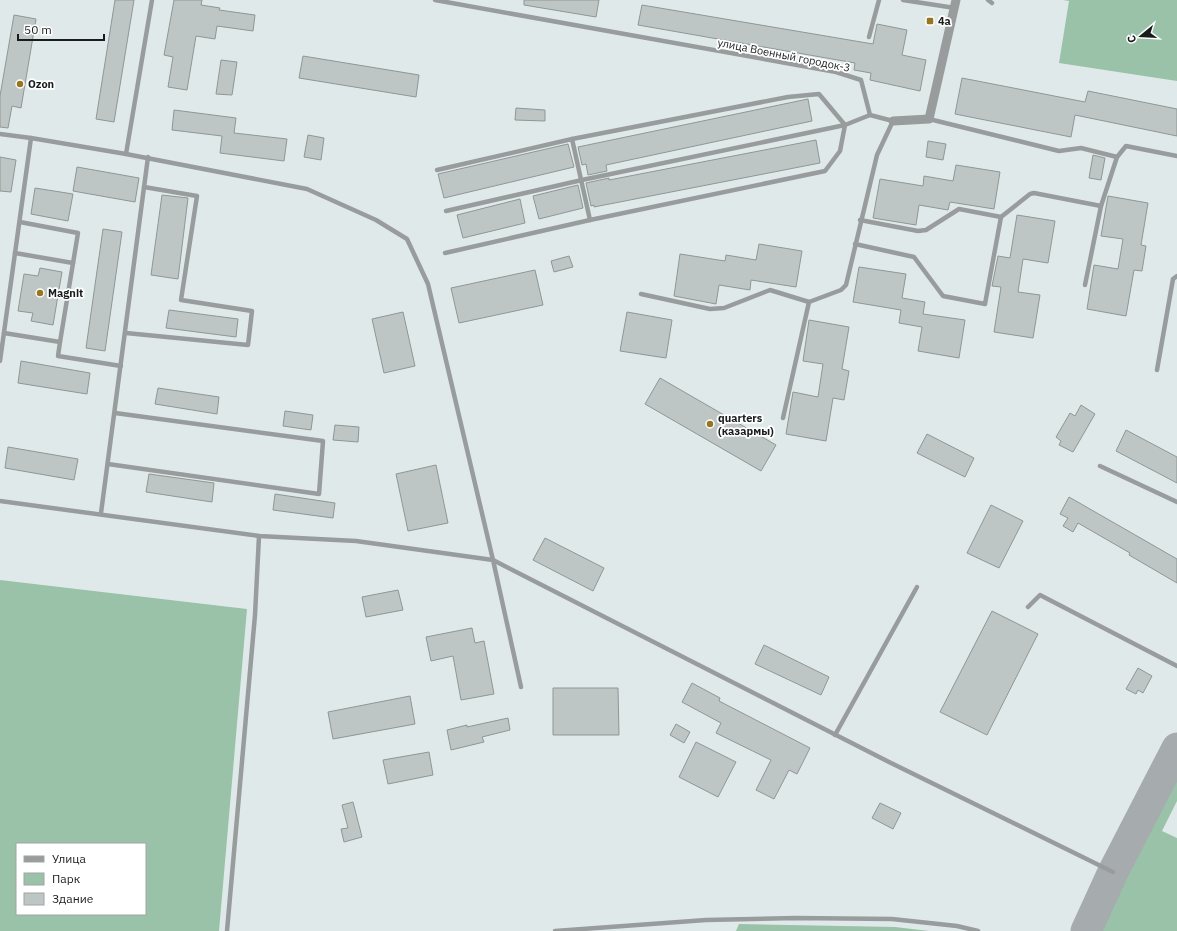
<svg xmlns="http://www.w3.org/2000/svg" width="1177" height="931" font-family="'IBM Plex Sans',sans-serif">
<rect width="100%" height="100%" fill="#e0e9ea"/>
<g fill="#99c2a9" fill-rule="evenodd">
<path d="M1063,0H1177V81L1059,63L1069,1Z"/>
<path d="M0,580L247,609L219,931H0ZM17,844H145V914H17Z"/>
<path d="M1177,774V801L1162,831L1177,838V931H1096Z"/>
<path d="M739,924L895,927L929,931H736Z"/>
</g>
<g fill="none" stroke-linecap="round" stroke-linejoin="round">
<path stroke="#a6acae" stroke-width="31" d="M1086,931L1113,872L1177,748"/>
</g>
<g fill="#bec6c5" stroke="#8f9795">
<path d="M115,0H134L114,122L96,119Z"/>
<path d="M174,0H202L201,5L220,8L219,10L255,15L253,31L217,26L215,39L196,36L187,90L168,87L173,57L164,55Z"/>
<path d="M524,0H599L596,17L524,5Z"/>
<path d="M642,5L873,44L877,24L907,30L902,55L926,60L920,91L870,80L871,73L854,70L855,63L638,25Z"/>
<path d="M14,15L36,19L21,108L12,106L8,128L0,127V96Z"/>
<path d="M303,56L419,75L416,97L299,78Z"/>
<path d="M221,60L237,62L232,95L216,94Z"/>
<path d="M962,78L1085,102L1088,91L1177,109V136L1075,115L1071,137L955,114Z"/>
<path d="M808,99L812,121L606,165L607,171L588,175L586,164L582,165L578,147Z"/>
<path d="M516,108L545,110V121L515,120Z"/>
<path d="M174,110L236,118L234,133L287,139L284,161L220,153L222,136L172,130Z"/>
<path d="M308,135L324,138L321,160L304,157Z"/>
<path d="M816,140L820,163L594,207V205L591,206L586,183L609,178V180Z"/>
<path d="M928,141L946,144L943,160L926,157Z"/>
<path d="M568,144L574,167L444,198L438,174Z"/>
<path d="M1093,155L1105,158L1101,180L1089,178Z"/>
<path d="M0,157L16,160L11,192L0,191Z"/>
<path d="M956,165L1000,172L994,209L950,202L948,210L919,205L916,225L873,218L880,179L923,186L924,176L953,181Z"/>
<path d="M77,167L139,178L135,202L73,191Z"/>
<path d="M578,185L583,208L539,219L533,196Z"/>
<path d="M35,188L73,194L68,221L31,214Z"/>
<path d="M162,195L188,198L178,279L151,275Z"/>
<path d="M1108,196L1148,203L1141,245L1146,246L1142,271L1134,270L1126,316L1087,309L1094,265L1118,269L1123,239L1101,236Z"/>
<path d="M520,199L525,223L463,238L457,215Z"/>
<path d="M1017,215L1055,221L1048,263L1023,259L1018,292L1040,295L1033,338L994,332L1001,287L992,286L998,256L1010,258Z"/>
<path d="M103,229L122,232L105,351L86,348Z"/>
<path d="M759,244L802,251L796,287L751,280L750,290L719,285L716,304L674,296L680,254L725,261L726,255L756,260Z"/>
<path d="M569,256L573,267L554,272L551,261Z"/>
<path d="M859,267L906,274L902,298L925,302L923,314L965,320L959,358L918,351L922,327L899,323L901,310L853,302Z"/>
<path d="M40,268L62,272L53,325L31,321L33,313L18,311L24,274L38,276Z"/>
<path d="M535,270L543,305L459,323L451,288Z"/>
<path d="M169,310L238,319L236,337L166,328Z"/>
<path d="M403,312L415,366L384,373L372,319Z"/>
<path d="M627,312L672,320L666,358L620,351Z"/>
<path d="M809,320L849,327L842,369L849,371L844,400L833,398L826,441L786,434L793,392L818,397L823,364L803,361Z"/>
<path d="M21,361L90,373L87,394L18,383Z"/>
<path d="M660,378L776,445L761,471L645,404Z"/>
<path d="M158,388L219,397L217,414L155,404Z"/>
<path d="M1081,405L1095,414L1073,452L1059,445L1061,441L1056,437L1070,413L1075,416Z"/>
<path d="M285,411L313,415L311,430L283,426Z"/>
<path d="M335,425L359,427L358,442L333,440Z"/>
<path d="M1126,430L1177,457V483L1116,451Z"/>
<path d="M927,434L974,458L965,477L917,453Z"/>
<path d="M8,447L78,459L74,480L5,468Z"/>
<path d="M436,465L448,523L408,531L396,474Z"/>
<path d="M149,474L214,483L212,502L146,492Z"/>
<path d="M275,494L335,503L333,518L273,510Z"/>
<path d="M1069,497L1177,559V583L1129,555L1130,553L1078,523L1073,532L1063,526L1068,518L1060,514Z"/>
<path d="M991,505L1023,521L999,568L967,553Z"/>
<path d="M545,538L604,568L593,591L533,560Z"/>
<path d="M398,590L403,610L366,617L362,597Z"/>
<path d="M992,611L1038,634L987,735L940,712Z"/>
<path d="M472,628L475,643L484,641L494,694L461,700L453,656L431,661L426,637Z"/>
<path d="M764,645L829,677L821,695L755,664Z"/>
<path d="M1138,668L1152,676L1143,693L1138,690L1136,694L1126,689Z"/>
<path d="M692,683L720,698L719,701L810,748L797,774L789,770L774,799L756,790L771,760L716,733L721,723L682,702Z"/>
<path d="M553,688H618L619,735H553Z"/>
<path d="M410,696L415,724L333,739L328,712Z"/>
<path d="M508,718L510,730L482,737L484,742L451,750L447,730L467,725V727Z"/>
<path d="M676,724L690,732L684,743L670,735Z"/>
<path d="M696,742L736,762L718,797L679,777Z"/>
<path d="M429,752L433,775L388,784L383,760Z"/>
<path d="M353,802L362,837L344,842L341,829L348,828L342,805Z"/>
<path d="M880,803L901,813L893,829L872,818Z"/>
</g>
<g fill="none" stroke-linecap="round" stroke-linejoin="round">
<g stroke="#989c9d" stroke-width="4.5">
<path d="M435,0L836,72L861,80L870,115L893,121L877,155L846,285L841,290L809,302L783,418"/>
<path d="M903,0L955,8"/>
<path d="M988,0L992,3"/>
<path d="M869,37L879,0"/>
<path d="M929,119L1059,151L1081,148L1117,157L1126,146L1177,156"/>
<path d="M0,134L31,138"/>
<path d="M572,139L590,220"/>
<path d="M126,154L307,189L376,220L407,239L428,284L493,560L889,762L1113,872"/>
<path d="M437,170L572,139L788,97L819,94L845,125L840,151L825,171L590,220L445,253"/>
<path d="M446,211L582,180L845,125L870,115"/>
<path d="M860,220L918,231L926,230L959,209L1001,217L1030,194L1034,193L1101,206"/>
<path d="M20,222L78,233L60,342"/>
<path d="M855,244L914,257L943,296L985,304L1001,217"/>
<path d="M15,253L73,263"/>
<path d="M1085,285L1101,206L1117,157"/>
<path d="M641,294L710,309L724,308L770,290L809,302"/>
<path d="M4,333L60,342L58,356L121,366"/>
<path d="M126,333L248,345L252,311L181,300L197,196L144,187"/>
<path d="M0,361L31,138L126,154L152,0"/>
<path d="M1157,370L1173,279L1177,276"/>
<path d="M108,464L319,494L323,441L115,413"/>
<path d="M1100,466L1177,502"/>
<path d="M0,501L259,536L356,541L493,560L521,687"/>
<path d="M101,513L148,157"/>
<path d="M1028,607L1040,595L1177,666"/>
<path d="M835,735L917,587"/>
<path d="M227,931L255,615L259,536"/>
<path d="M555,931L706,920L796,918L892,919L957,926L978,931"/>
</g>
<path stroke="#989c9d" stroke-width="9" d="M893,121L929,119L956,0"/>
</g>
<g fill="#97761f" stroke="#fff" stroke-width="1.5">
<rect x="926" y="17" width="8" height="8" rx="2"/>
<circle cx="20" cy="84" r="4"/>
<circle cx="40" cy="293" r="4"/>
<circle cx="710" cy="424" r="4"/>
</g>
<g text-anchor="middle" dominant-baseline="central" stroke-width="3.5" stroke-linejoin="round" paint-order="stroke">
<g font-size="11" font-weight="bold" fill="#191c1d" stroke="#fff" text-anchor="start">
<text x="938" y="21">4а</text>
<text x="28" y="84">Ozon</text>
<text x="48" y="293">Magnit</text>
<text x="718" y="418">quarters<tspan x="718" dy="13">(казармы)</tspan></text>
</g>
<g font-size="11" fill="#191c1d" stroke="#fff">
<text transform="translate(784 55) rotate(11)">улица Военный городок-3</text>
</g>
</g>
<rect x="16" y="843" width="130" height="72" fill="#ffffff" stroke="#a3a4a5"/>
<rect x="24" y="856" width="20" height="6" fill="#989c9d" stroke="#a3a4a5"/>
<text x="52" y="863" font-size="12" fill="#191c1d">Улица</text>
<rect x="24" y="873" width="20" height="12" fill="#99c2a9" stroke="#a3a4a5"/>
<text x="52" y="883" font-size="12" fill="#191c1d">Парк</text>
<rect x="24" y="893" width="20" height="12" fill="#bec6c5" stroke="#a3a4a5"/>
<text x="52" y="903" font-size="12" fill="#191c1d">Здание</text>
<g transform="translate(1141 36) rotate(252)" stroke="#ffffff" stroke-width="3" paint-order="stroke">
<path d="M0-3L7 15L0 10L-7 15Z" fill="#191c1d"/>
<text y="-6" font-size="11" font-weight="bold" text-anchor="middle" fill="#191c1d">С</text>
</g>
<path d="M18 34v6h86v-6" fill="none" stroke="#191c1d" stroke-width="2"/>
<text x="24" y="34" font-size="12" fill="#191c1d" stroke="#ffffff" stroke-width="3" paint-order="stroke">50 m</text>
</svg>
